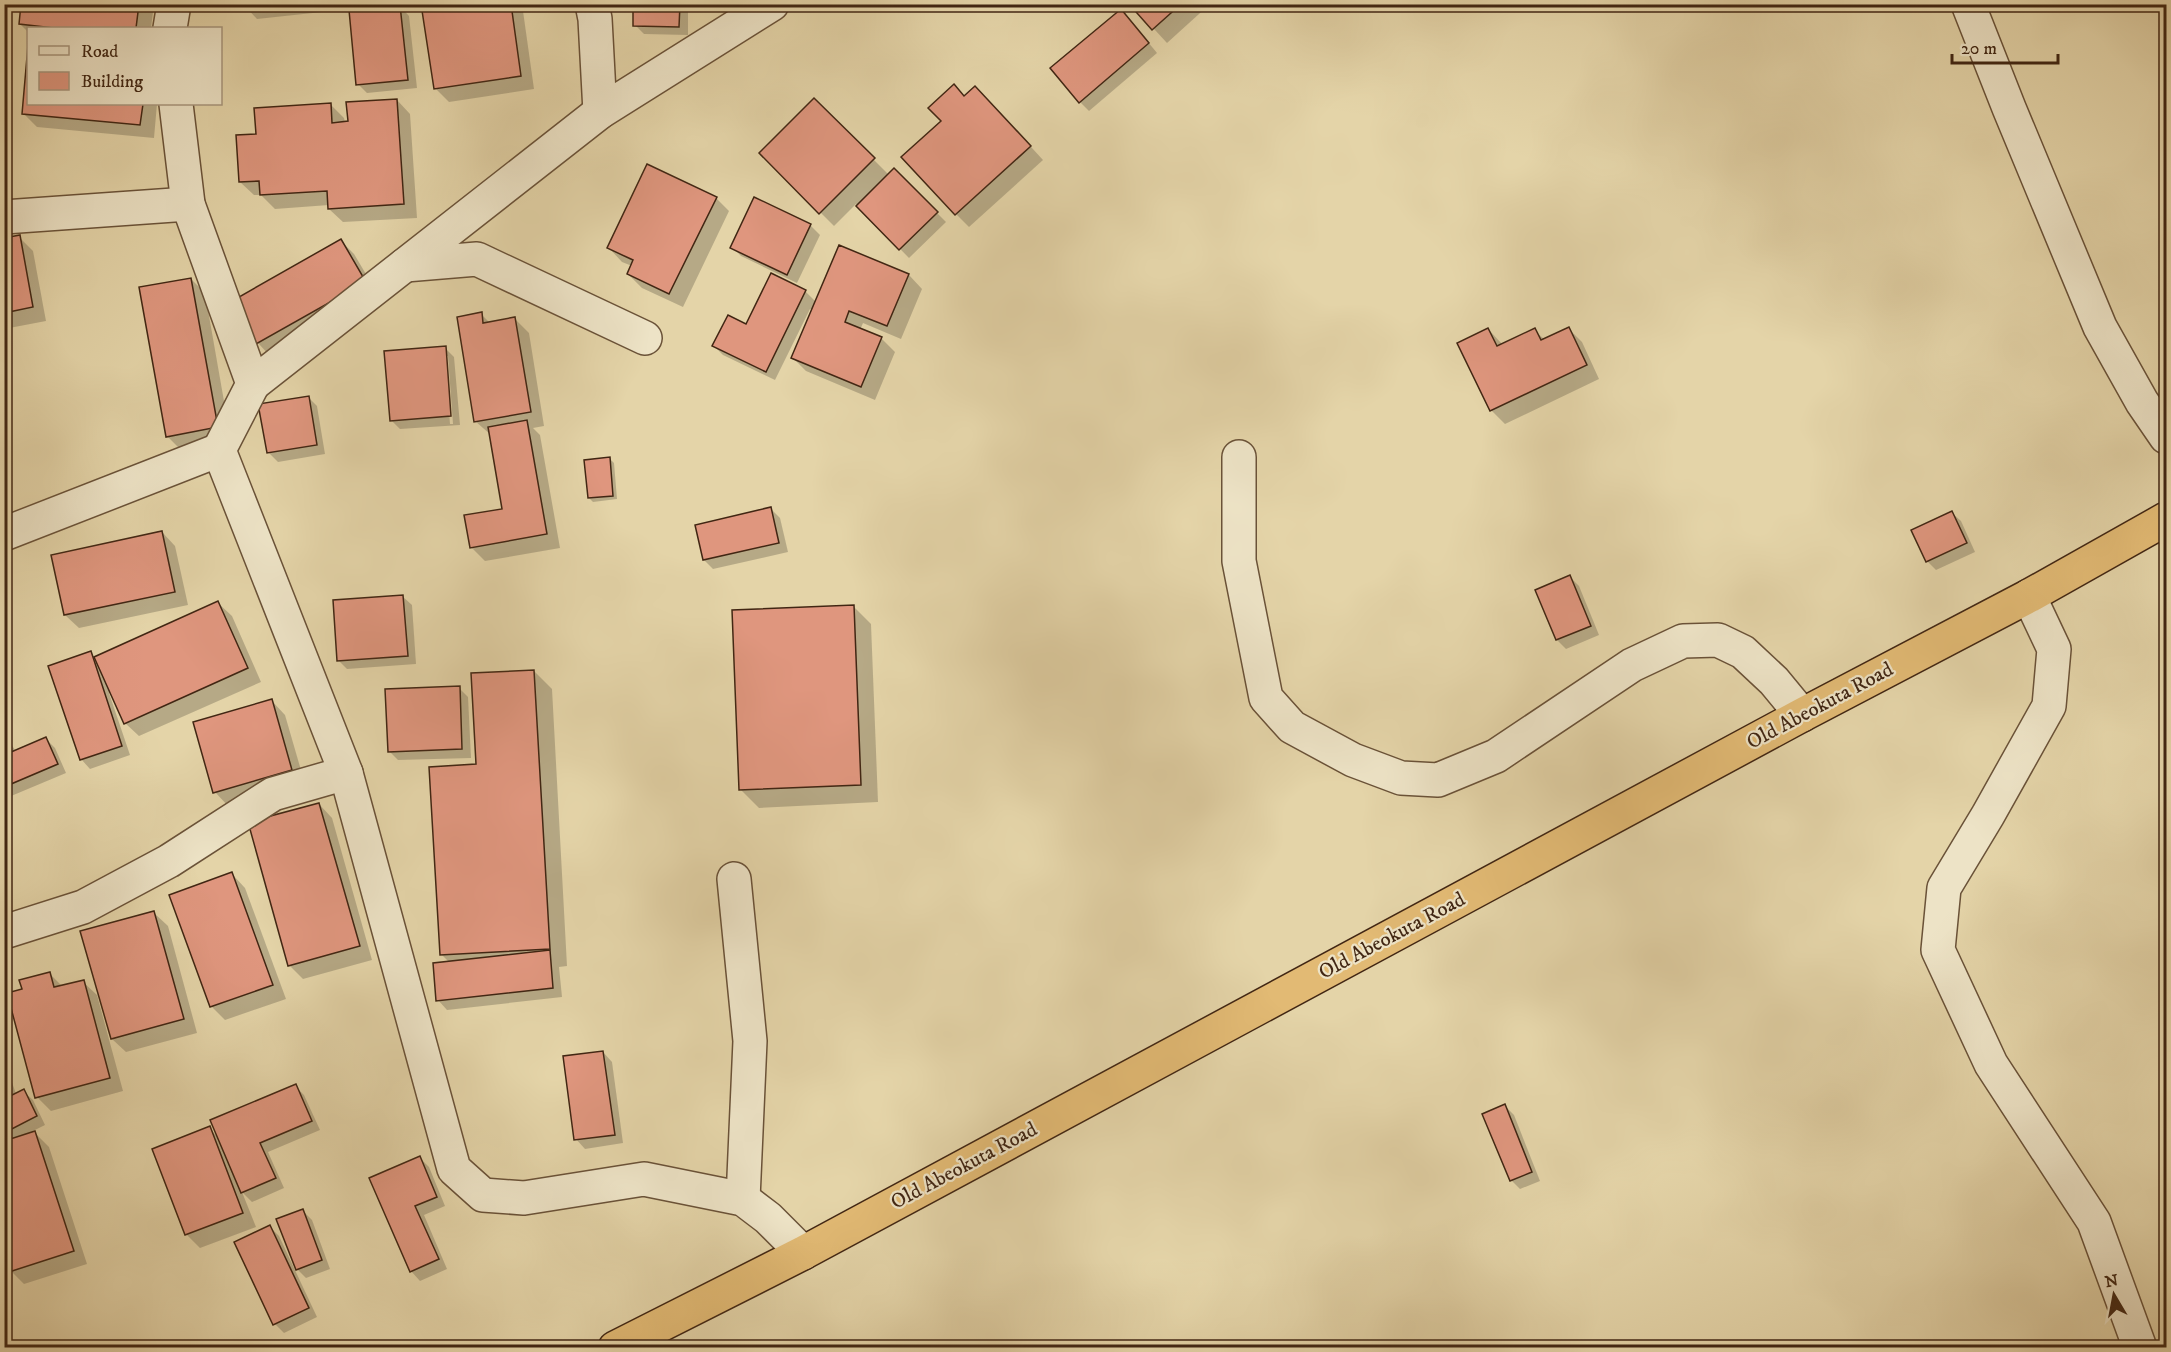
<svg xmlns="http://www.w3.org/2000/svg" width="2171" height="1352" font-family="'IM FELL DW Pica',serif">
<rect width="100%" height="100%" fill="#e4d4a8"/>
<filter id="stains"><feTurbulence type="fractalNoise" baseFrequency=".00333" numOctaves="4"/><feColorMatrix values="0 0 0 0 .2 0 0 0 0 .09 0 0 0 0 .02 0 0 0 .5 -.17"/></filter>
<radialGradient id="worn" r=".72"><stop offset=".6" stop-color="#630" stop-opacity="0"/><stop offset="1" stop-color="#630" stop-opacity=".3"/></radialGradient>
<g fill="#0003" fill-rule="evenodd">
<path d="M23,4H154L151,28H28V32L20,24Z"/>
<path d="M243,4H398L409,16L417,88L367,93L358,84L350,9L257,19Z"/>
<path d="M423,4H522L534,89L449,102L435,88Z"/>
<path d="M635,4H688V35L644,34L635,25Z"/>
<path d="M1131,4H1210L1167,43Z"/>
<path d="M2160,4H2166V15L2161,9Z"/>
<path d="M1130,20L1157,53L1089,111L1080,102Z"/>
<path d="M4,57L8,61L7,152H4Z"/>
<path d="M28,61V104H157L154,138L37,127L24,114Z"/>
<path d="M965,97L989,101L1043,160L969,227L956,214L943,121Z"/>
<path d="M397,100L410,114L417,218L343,222L329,209V205L275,209L261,195H254L240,182L257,135L331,105L344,118L345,123Z"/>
<path d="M814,100L889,175L894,170L946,222L909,258L856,204L834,226L761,153Z"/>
<path d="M716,198L729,211L683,307L642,288L628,274L632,266L622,262L609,248Z"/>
<path d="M755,199L810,225L820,235L797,283L741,256L732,247Z"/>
<path d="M19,237L33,251L46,321L4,329V240Z"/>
<path d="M341,241L354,254L379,296L271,357L258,343L234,301Z"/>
<path d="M840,247L909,275L922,289L901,339L863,323L860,330L881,338L895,352L875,400L806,371L792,357L812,310L810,309L775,380L723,355L714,346L805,291L816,302Z"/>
<path d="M191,279L205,293L231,441L181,450L167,436Z"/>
<path d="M481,314L490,323L515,319L529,333L544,426L533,428L540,435L560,548L485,561L471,547L504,510L491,435L475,421Z"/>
<path d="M1568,328L1582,342L1599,379L1505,424L1491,410L1459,343L1488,329L1503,345L1534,330L1545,340Z"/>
<path d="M445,348L454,357L460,425L400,429L391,420ZM445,356H448L453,424H450Z"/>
<path d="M308,397L317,406L325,454L278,462L269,453L260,405Z"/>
<path d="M610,459L614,463L617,499L593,502L589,498Z"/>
<path d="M771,509L780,518L788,552L713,569L704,560Z"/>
<path d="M1951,512L1961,521L1975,552L1936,570L1927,561Z"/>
<path d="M162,532L175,546L188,605L79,628L65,615Z"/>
<path d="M1570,577L1579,586L1599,635L1566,649L1557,640Z"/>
<path d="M402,596L412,605L416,664L347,669L338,660Z"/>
<path d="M218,603L232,616L261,682L139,736L125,723L112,692L109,693L130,755L90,769L81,759L90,653L95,658Z"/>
<path d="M853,606L871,624L878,802L759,808L741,790Z"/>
<path d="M534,671L552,689L567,966L559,967L562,997L447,1010L438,1000L449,962L441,954L478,765Z"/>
<path d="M459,688L468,697L471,758L398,760L389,751Z"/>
<path d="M272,701L285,715L305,784L228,806L215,792Z"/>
<path d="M4,732L16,752L46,739L55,748L66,773L4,799Z"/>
<path d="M319,804L332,818L372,960L303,979L289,965Z"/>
<path d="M232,874L245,888L286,999L225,1020L212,1007L171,895Z"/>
<path d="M154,913L168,926L197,1033L126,1052L112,1039Z"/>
<path d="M50,974L63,987L83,982L97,995L123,1091L51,1111L37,1097L24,990Z"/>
<path d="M603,1052L612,1062L623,1143L585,1149L576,1139Z"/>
<path d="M4,1059L16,1094L23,1091L33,1100L45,1125L33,1131L49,1147L87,1264L24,1284L11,1271L4,1252Z"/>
<path d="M295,1086L304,1095L320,1130L268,1152L284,1188L252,1202L242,1192L256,1227L200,1248L186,1234L209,1128L219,1138Z"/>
<path d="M1505,1106L1514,1115L1540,1181L1520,1189L1511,1180Z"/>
<path d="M420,1158L429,1167L445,1206L424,1215L447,1269L420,1281L411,1271L371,1178Z"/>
<path d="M303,1211L312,1220L330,1269L306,1278L297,1269Z"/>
<path d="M270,1227L279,1236L317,1317L284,1333L275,1324Z"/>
</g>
<g fill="#df967e" stroke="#412613" stroke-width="1.5">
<path d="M21,4H139L136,28H54L19,24Z"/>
<path d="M421,4H511L521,76L434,89Z"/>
<path d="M633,4H680L679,27L633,26Z"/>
<path d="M1129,4H1181L1152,30Z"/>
<path d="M400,5L408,80L356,85L349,10Z"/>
<path d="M1121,9L1149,43L1079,103L1050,68Z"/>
<path d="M28,45V104H143L140,125L22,114Z"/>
<path d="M954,84L964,96L975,86L1031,146L955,215L901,157L941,121L928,108Z"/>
<path d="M814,98L875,158L819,214L759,153Z"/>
<path d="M397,99L404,204L328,209L327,191L260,195L259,181L239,182L236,135L256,134L254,108L331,103L332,123L348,121L346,102Z"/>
<path d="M647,164L717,197L669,294L627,274L633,260L607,248Z"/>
<path d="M894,168L938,212L899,250L856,206Z"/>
<path d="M754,197L811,224L787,275L730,248Z"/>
<path d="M20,235L33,307L4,313V238Z"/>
<path d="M341,239L366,282L256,344L232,301Z"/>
<path d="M839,245L909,274L887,326L849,311L845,322L882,337L861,387L791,358Z"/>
<path d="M771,273L806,290L766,372L712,346L728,315L746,324Z"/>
<path d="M191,278L218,427L166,437L139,287Z"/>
<path d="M482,312L483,323L515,317L531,412L474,422L457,317Z"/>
<path d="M1569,327L1587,365L1490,411L1457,343L1488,328L1497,346L1535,328L1541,340Z"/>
<path d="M446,346L451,416L390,421L384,351Z"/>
<path d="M309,396L317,445L267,453L258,404Z"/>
<path d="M527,420L547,534L470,548L464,515L502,509L488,427Z"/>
<path d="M610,457L613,496L588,498L584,460Z"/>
<path d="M771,507L779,543L703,560L695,525Z"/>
<path d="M1952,511L1967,543L1926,562L1911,530Z"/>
<path d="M162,531L175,592L64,615L51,555Z"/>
<path d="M1570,575L1591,626L1556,640L1535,590Z"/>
<path d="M403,595L408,656L337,661L333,600Z"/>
<path d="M218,601L248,668L124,724L94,657Z"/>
<path d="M854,605L861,785L739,790L732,610Z"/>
<path d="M91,651L122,746L80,760L48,666Z"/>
<path d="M534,670L550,949L440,955L429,767L476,764L471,673Z"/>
<path d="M460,686L462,749L388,752L385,689Z"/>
<path d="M272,699L292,770L213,793L193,722Z"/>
<path d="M46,737L58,764L4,787V755Z"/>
<path d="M319,803L360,946L288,966L248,822Z"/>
<path d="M232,872L273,985L210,1007L169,895Z"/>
<path d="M154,911L184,1019L111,1039L80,931Z"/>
<path d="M550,950L553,988L436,1001L433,963Z"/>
<path d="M50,972L54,987L84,980L110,1078L35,1098L7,993L22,989L19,980Z"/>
<path d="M603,1051L615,1135L574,1140L563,1056Z"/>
<path d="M296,1084L312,1121L260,1143L276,1178L241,1193L210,1120Z"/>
<path d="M24,1089L37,1116L4,1133V1099Z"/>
<path d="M1505,1104L1532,1172L1510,1181L1482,1114Z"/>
<path d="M210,1126L243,1213L185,1235L152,1149Z"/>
<path d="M35,1131L74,1251L9,1272L4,1257V1141Z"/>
<path d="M420,1156L437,1197L415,1206L439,1259L410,1272L369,1178Z"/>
<path d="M303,1209L322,1260L296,1270L276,1219Z"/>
<path d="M270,1225L309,1308L273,1325L234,1242Z"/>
</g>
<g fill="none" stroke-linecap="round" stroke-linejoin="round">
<g stroke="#6a5238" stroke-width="36">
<g id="minor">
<path d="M592,4L595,19L600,112"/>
<path d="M1968,4L2009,108L2100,327L2142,402L2166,437"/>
<path d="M170,28L174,4"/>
<path d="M176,104L188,204L253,384L219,450L346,773L454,1169L483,1195L524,1198L644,1179L743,1199L768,1218L803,1253"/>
<path d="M4,217L188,204"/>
<path d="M405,265L477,259L645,338"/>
<path d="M253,384L600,112L772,4"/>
<path d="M1239,457V561L1266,698L1292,727L1353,760L1401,778L1438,780L1496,756L1632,665L1683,641L1718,640L1743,652L1774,681L1802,715"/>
<path d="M4,534L219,450"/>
<path d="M2029,596L2054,649L2049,706L1988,815L1944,888L1938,950L1991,1064L2094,1222L2140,1348"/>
<path d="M734,879L750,1041L743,1199"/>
<path d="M4,932L83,907L169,861L273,794L346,773"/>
</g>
</g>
<g stroke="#412613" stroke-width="36">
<path id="trunk" d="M615,1348L803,1253L1802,715L2029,596L2166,519"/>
</g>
<use href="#minor" stroke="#ede3c6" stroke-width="33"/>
<use href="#trunk" stroke="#e2ba74" stroke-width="33"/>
</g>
<g text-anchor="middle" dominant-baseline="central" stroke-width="4.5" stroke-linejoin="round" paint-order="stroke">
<g font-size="21" fill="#412613" stroke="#ede3c6">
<text transform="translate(1820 706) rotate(-28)">Old Abeokuta Road</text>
<text transform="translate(1392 936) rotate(-28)">Old Abeokuta Road</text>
<text transform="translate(964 1166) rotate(-28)">Old Abeokuta Road</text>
</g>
</g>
<rect width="2171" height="1352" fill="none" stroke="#e4d4a8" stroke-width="24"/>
<rect x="6" y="6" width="2159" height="1340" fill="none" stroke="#412613" stroke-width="3"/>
<rect x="12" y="12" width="2147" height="1328" fill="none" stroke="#412613" stroke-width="1.5"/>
<rect x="27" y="27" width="195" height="78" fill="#ede3c6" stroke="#a8977e" stroke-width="1.5"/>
<rect x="39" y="46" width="30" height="9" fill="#ede3c6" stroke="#a8977e" stroke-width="1.5"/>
<text x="81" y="57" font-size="18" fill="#412613">Road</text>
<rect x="39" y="72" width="30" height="18" fill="#df967e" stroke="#a8977e" stroke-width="1.5"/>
<text x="81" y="87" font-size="18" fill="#412613">Building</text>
<g transform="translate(2114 1295) rotate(350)" stroke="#ede3c6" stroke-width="4.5" paint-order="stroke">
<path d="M0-4.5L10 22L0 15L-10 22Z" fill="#412613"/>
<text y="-9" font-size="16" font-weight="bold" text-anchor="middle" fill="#412613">N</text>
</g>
<path d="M1952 54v9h106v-9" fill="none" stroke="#412613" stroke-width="3"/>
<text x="1961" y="54" font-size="18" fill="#412613" stroke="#ede3c6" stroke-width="4.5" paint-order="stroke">20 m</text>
<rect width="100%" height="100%" filter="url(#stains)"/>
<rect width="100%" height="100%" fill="url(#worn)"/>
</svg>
